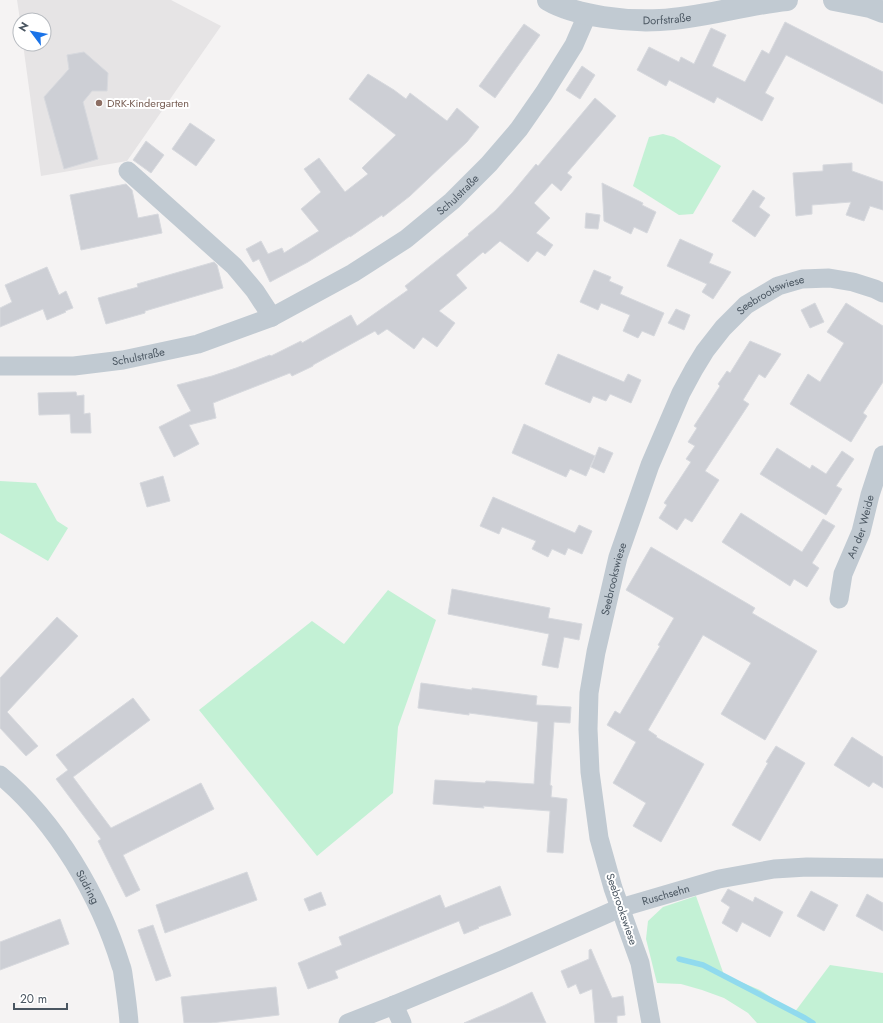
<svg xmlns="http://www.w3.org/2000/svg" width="883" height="1023" font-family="Jost,sans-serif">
<rect width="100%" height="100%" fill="#f5f3f3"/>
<path fill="#e6e4e5" d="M17,0H171L221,26L127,161L41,176L23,44H44V20H20Z"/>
<g fill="#c3f1d5">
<path d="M663,134L674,137L721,166L693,214L679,215L633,186L649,137Z"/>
<path d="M0,481L36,483L57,521L68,528L48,561L0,533Z"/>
<path d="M388,590L436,620L398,727L393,793L317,856L199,710L312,621L344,644Z"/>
<path d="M696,896L724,975L760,990L794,1013L830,965L883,973V1023H757L748,1013L724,998L702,990L681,984L657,983L646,939L648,921L663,907Z"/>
</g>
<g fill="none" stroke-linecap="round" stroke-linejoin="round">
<path stroke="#90daee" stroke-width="5.5" d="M679,959L703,965L805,1018L813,1023"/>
</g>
<g fill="#cdcfd5" stroke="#d7d9de">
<path d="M785,22L883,72V104L786,55L765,93L774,98L762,121L717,97L714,103L669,80L666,86L637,70L649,47L679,62L681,57L694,64L711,28L726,35L712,66L745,82L762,50L769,54Z"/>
<path d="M524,24L540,35L495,98L479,86Z"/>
<path d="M84,52L108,73L107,91H92L83,102L98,159L64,169L44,97L69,69L67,55Z"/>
<path d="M582,66L595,75L580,99L566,90Z"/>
<path d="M368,74L394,90L406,99L410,93L447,121L457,108L479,127L467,142L410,196L383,217L382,215L350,237V236L308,262L270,282L259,259L253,262L246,249L261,241L268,254L282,248L284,253L319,231L301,209L321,192L304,169L319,158L345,192L368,174L362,168L396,135L349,99Z"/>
<path d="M595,98L616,116L567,173L572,177L561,191L552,183L534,203L550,218L536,233L553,245L545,256L537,251L528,262L500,241L485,254L483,252L456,275L467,288L439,311L455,323L437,347L423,337L414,349L387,329L378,335L375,331L313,365V366L292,376L290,373L213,403L216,418L189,425L199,444L174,457L159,427L191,411L177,385L212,376L236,368L270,355L271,356L301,341L302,343L351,315L357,326L408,290L405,286L469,235L468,234L495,211L512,193L536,164L538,166Z"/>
<path d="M190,123L215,140L196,166L172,149Z"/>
<path d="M146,141L164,155L151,173L133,160Z"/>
<path d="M852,163V171L883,182V210L870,206L864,221L846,215L851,202L812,205V214L796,216L793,173L823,171V165Z"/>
<path d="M602,183L643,203L642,205L656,212L647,233L634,227L631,234L604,221Z"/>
<path d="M126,184L132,190L138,218L158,214L162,233L81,250L70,195Z"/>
<path d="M753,190L765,198L759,207L770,215L755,237L732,221Z"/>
<path d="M586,213L600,215L598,229L585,228Z"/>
<path d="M680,239L713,254L709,263L731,272L713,299L702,292L707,284L667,266Z"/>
<path d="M214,262L217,265L223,288L145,311V313L106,324L98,298L138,287L137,284Z"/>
<path d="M47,267L59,295L66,291L73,308L65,311L66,312L47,320L43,309L0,327V308L12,302L5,285Z"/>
<path d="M594,270L611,277L609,281L623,287L620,294L664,313L654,336L642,331L638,338L623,331L630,315L601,303L598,310L580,302Z"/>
<path d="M815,303L824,322L810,328L801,310Z"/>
<path d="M846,303L883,326V382L863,413L867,416L851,442L790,404L808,374L820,382L844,343L827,332Z"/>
<path d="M676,309L690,315L684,330L668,323Z"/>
<path d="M750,341L781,354L765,378L759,374L743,400L749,404L705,471L719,480L692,522L685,518L677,530L659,518L667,505L664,503L691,462L686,459L695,446L688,442L697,428L694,426L720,386L718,384L727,371L730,373Z"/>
<path d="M558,354L624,382L628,374L641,380L631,403L610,394L606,401L593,396L590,403L545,384Z"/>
<path d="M76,392L77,396L84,395V414L90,413L91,433H71L70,414L39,415L38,393Z"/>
<path d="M524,424L595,456L586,476L570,469L566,477L512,453Z"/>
<path d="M599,447L613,453L604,473L591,467Z"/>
<path d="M777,448L810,469L812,465L826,474L842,451L854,459L836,486L842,489L826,515L760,474Z"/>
<path d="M163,476L170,501L147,507L140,483Z"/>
<path d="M493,497L575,533L579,525L592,531L582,554L568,548L565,555L552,549L548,557L532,549L536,541L502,527L499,534L480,526Z"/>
<path d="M741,513L802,552L823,519L835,526L812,563L819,568L807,587L794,579L790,586L722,542Z"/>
<path d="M651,547L755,608L752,613L817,651L765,740L721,714L751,663L703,635L648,730L657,736L656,737L704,764L661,842L633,826L646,803L613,783L636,742L607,725L615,711L620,714L660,646L658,645L674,618L626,590Z"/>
<path d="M452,589L550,608L548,618L582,624L579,640L564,637L558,668L542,665L549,634L448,614Z"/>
<path d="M57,617L78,636L7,712L38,746L26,756L0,728V678Z"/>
<path d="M421,683L472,690V688L537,696L536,705L571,707L570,723L554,722L550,785L552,786L551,797L567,799L563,853L547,852L550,811L483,806L484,808L433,804L435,780L485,783L486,781L534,784L538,722L469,713V715L418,708Z"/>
<path d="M133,698L150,720L73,777L111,828L201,783L214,809L123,855L140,890L126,897L98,841L101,839L56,779L68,770L56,755Z"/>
<path d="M852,737L883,757V788L873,782L869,787L834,765Z"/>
<path d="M776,746L805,763L760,841L732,825L768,763L766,762Z"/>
<path d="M247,872L257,900L165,933L156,905Z"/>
<path d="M500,886L511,915L478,927L479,928L464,934L459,921L335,971L338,978L308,989L298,963L342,945L339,937L440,895L445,908Z"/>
<path d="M728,889L753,902L755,897L783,912L770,937L742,922L737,932L722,923L730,907L721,901Z"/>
<path d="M811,891L838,905L824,931L797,916Z"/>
<path d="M321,892L326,905L309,911L304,899Z"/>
<path d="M867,894L883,903V931L856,916Z"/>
<path d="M60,919L69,944L0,970V942Z"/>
<path d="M153,925L171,976L156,981L138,930Z"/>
<path d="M591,949L612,998L623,996L625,1015L617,1016V1023H595L592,989L580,994L576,984L568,988L561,971L589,959V950Z"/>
<path d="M276,987L279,1015L211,1023H184L181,997Z"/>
<path d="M532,992L546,1023H464L505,1005Z"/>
</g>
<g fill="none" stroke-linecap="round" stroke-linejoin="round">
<g stroke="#c1cad2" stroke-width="19">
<path d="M128,171L234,266L255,291L272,317"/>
<path id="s1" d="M0,366H74L123,360L198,344L272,317L353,273L406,239L452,201L489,164L519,129L544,93L574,45L587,15"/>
<path id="s2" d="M839,599L843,574L861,532L870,495L883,455"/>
<path id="s3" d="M0,775C56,821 100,897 121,966C123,970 123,976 124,981C126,995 128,1009 129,1023"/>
<path d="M394,1005L402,1023"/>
<path id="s4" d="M348,1023L394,1005L502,960L620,908L719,879L774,869L807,867L883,868"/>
<path id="s5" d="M651,1023L640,963L613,888L599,838L590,772L588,729L589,693L596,652L618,557L650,465L681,393L694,369L705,351L723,328L746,305L778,286L802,279L829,278L853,282L875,289L883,293"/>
</g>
<g stroke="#c1cad2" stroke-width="22">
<path id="s6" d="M548,0C565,10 584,14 603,17C622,20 641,21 660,20C703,18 745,4 787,0"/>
<path d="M834,0L870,7L883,12"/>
</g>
</g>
<circle fill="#8d6e63" stroke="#fff" stroke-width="1.5" cx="99" cy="103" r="4"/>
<g text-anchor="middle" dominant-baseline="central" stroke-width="4" stroke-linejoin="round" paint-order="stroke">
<g font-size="11" fill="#4a5661" stroke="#fff">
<text stroke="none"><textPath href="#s6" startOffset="122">Dorfstraße</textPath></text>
<text stroke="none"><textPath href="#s1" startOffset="502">Schulstraße</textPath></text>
<text stroke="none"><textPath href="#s5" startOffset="790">Seebrookswiese</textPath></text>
<text stroke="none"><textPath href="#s1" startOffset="139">Schulstraße</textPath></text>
<text stroke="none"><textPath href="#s2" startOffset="76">An der Weide</textPath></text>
<text stroke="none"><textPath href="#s5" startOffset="455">Seebrookswiese</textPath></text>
<text stroke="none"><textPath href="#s3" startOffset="143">Südring</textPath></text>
<text stroke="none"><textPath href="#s4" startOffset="343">Ruschsehn</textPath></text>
<text transform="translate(622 909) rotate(71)">Seebrookswiese</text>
</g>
<g font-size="11" fill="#785e54" stroke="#fff" text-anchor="start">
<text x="107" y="103">DRK-Kindergarten</text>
</g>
</g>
<g transform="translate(32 32) rotate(302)"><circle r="19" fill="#ffffff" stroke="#b7bbc0"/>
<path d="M0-3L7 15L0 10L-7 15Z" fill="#1a73e8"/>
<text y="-6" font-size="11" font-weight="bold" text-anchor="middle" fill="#4a5661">N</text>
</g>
<path d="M14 1003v6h53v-6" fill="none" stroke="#4a5661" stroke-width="2"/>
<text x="20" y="1003" font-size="12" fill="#4a5661" stroke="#ffffff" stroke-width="3" paint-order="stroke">20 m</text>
</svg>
